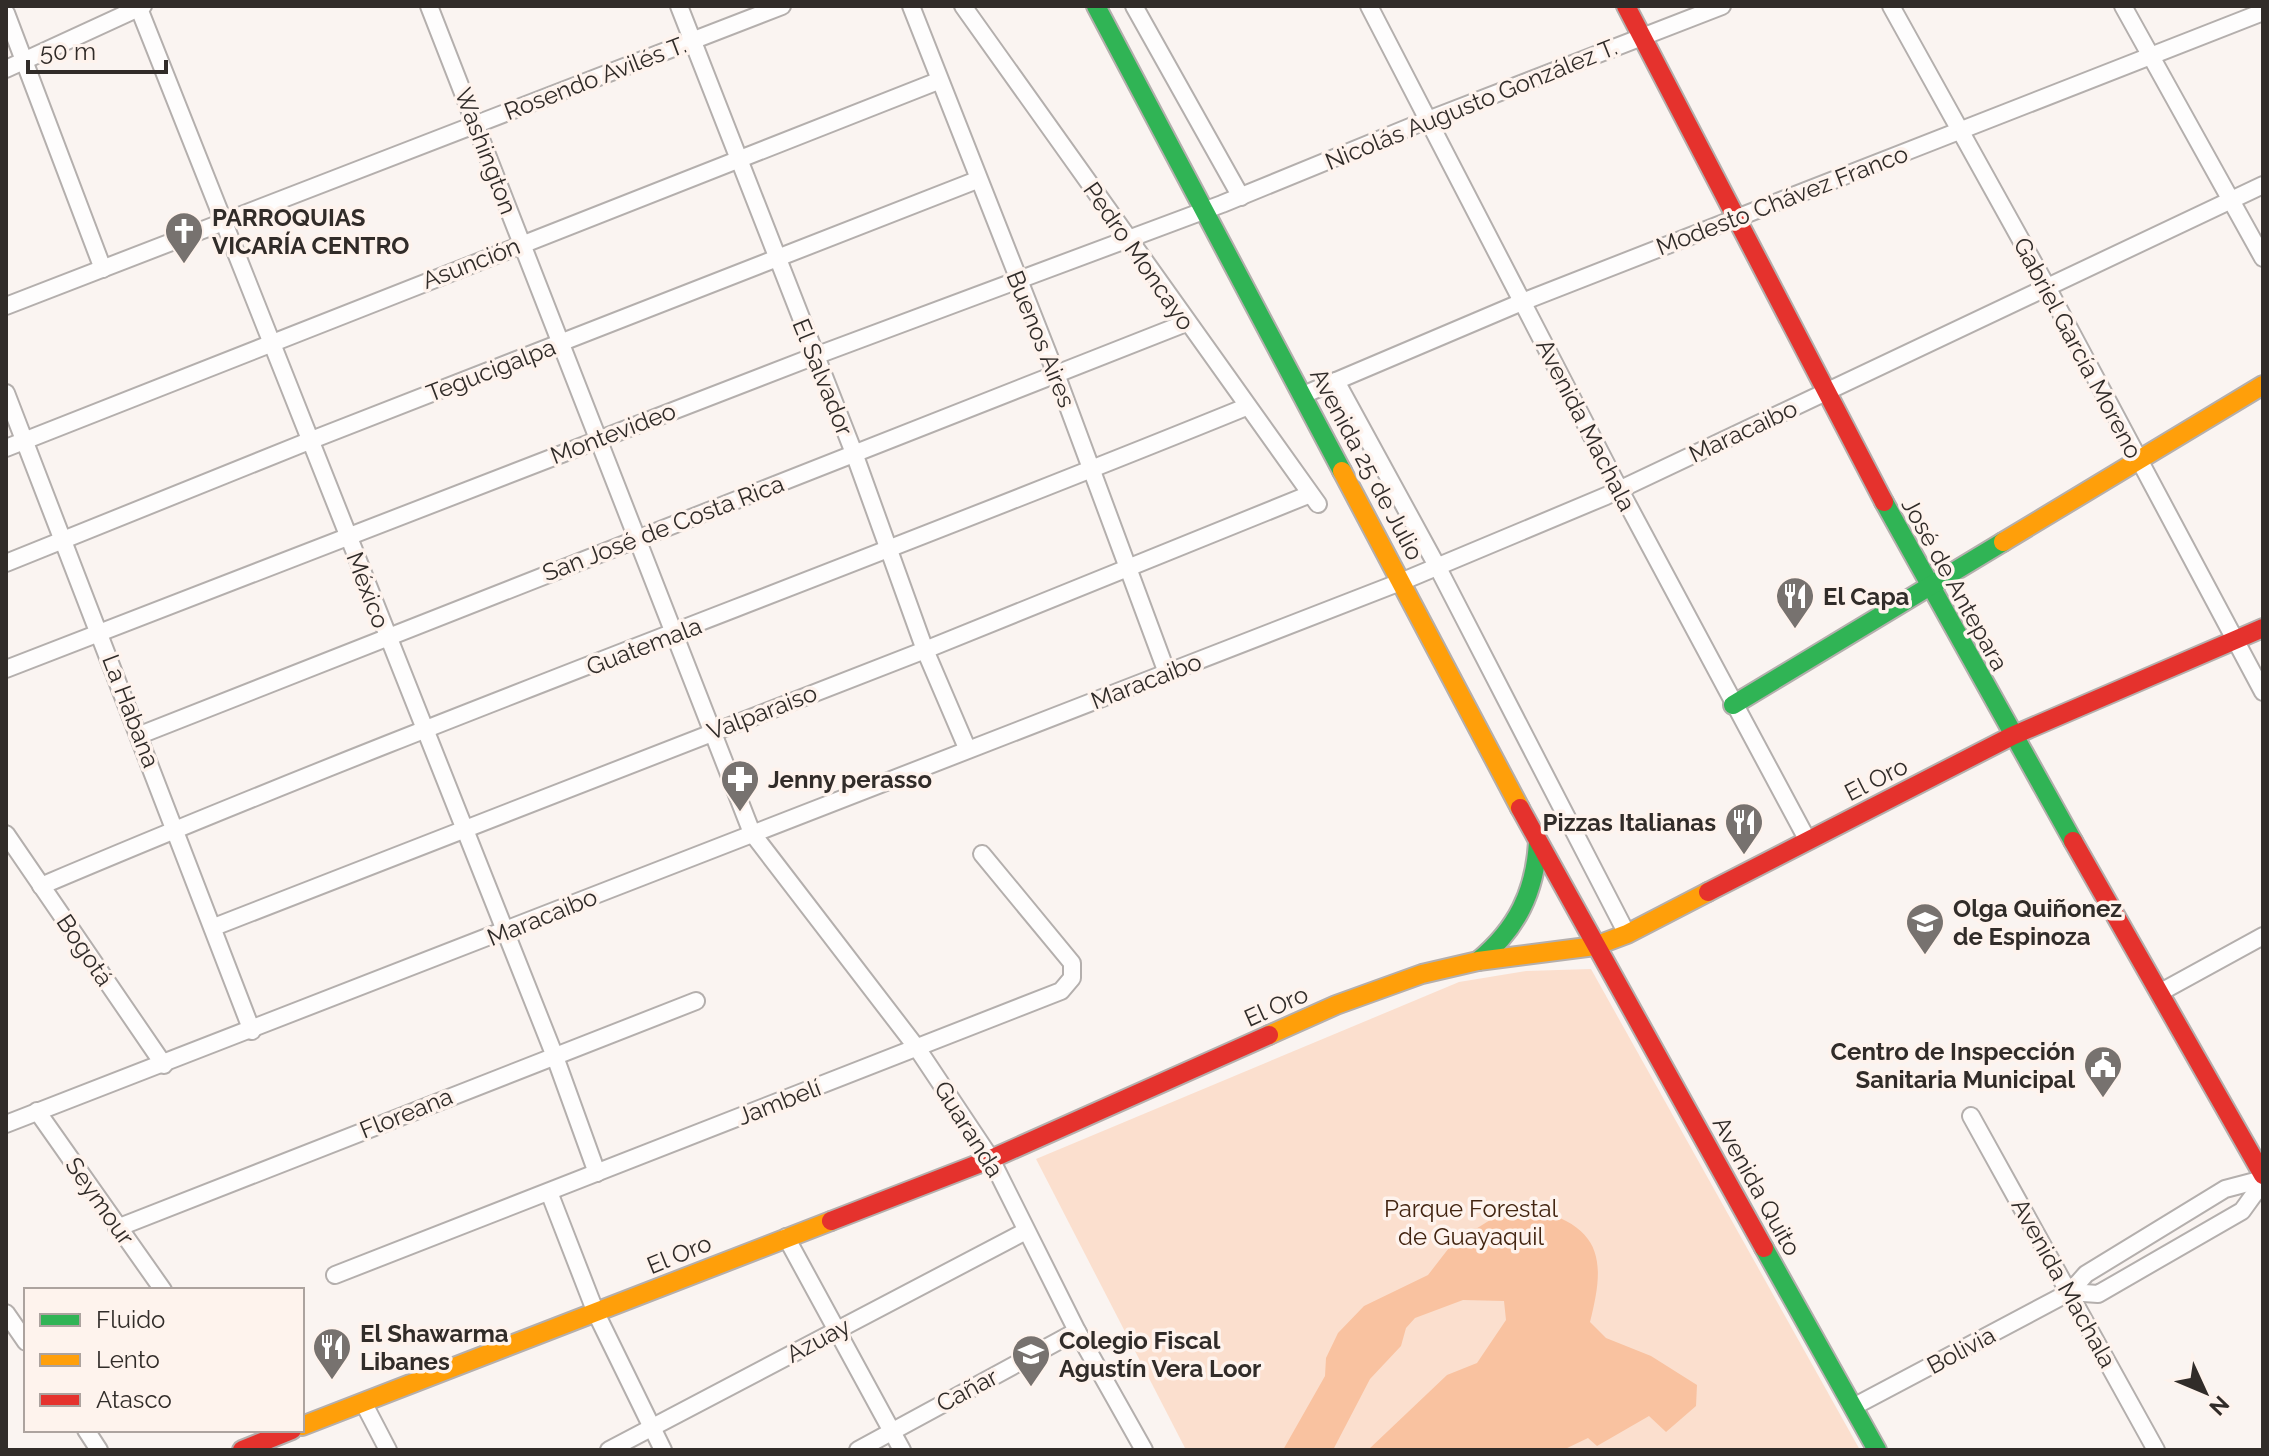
<svg xmlns="http://www.w3.org/2000/svg" width="2269" height="1456" font-family="Raleway,sans-serif">
<rect width="100%" height="100%" fill="#faf4f1"/>
<path fill="#fbdfce" d="M1591,969L1860,1450H1186L1036,1159L1459,982L1526,971Z"/>
<path fill="#f9c2a0" d="M1538,1210C1604,1229 1605,1263 1590,1322L1606,1338L1651,1356L1697,1385L1696,1406L1666,1432L1649,1416L1597,1446L1588,1438L1563,1450H1368L1447,1375L1477,1363L1506,1320L1504,1301L1463,1300L1415,1318L1406,1328L1401,1346L1370,1379L1333,1450H1283L1325,1376L1326,1358L1338,1333L1364,1306L1428,1275L1452,1244L1498,1215Z"/>
<g fill="none" stroke-linecap="round" stroke-linejoin="round">
<g stroke="#b4afad" stroke-width="20">
<g id="street">
<path d="M138,6L554,1054L597,1173"/>
<path d="M429,6L752,833L917,1048L991,1159L1077,1331L1144,1450"/>
<path d="M679,6L854,453L925,650L967,748"/>
<path d="M911,6L1056,374L1167,673"/>
<path d="M963,6L1318,504"/>
<path d="M1134,6L1241,197"/>
<path d="M1369,6L1614,479L1808,841"/>
<path d="M1891,6L2047,287L2263,692"/>
<path d="M2123,6L2263,258"/>
<path d="M6,13L103,269"/>
<path d="M6,69L143,6"/>
<path d="M6,306L782,6"/>
<path d="M1336,381L1437,566L1627,934"/>
<path d="M6,393L252,1031"/>
<path d="M1303,395L1522,302L2263,12"/>
<path d="M6,448L938,81"/>
<path d="M6,563L309,441L977,180"/>
<path d="M6,669L815,356L1222,204L1415,125L1722,6"/>
<path d="M140,735L1186,323"/>
<path d="M6,834L164,1065"/>
<path d="M41,886C439,717 846,570 1246,407"/>
<path d="M214,927L925,650L1308,495"/>
<path d="M2159,993L2263,936"/>
<path d="M37,1111L163,1290"/>
<path d="M1971,1116L2156,1450"/>
<path d="M6,1124L1403,581L1606,496L2263,185"/>
<path d="M549,1192L596,1313L663,1450"/>
<path d="M117,1228L696,1001"/>
<path d="M786,1237L902,1450"/>
<path d="M335,1275L1061,991L1072,978V963L982,854"/>
<path d="M2070,1292L2098,1294L2242,1211L2263,1182"/>
<path d="M6,1313L26,1342"/>
<path d="M363,1402L388,1450"/>
<path d="M1853,1407L2070,1292L2086,1274L2225,1189L2263,1179"/>
<path d="M86,1430L99,1450"/>
<path d="M609,1450L1026,1231"/>
<path d="M858,1450L1077,1331"/>
</g>
</g>
<g stroke="#b4afad" stroke-width="22">
<g id="fast">
<path d="M1096,6L1342,471"/>
<path d="M1884,502L2073,841"/>
<path d="M1733,705L2003,542"/>
<path d="M1478,961C1517,929 1535,892 1538,842"/>
<path d="M1764,1248L1877,1450"/>
</g>
</g>
<g stroke="#b4afad" stroke-width="22">
<g id="slow">
<path d="M1342,471L1520,808"/>
<path d="M2003,542L2263,385"/>
<path d="M1269,1035L1336,1005L1422,974L1478,961L1595,946L1627,934L1708,892"/>
<path d="M302,1426L831,1221"/>
</g>
</g>
<g stroke="#b4afad" stroke-width="22">
<g id="jam">
<path d="M1626,6L1884,502"/>
<path d="M1520,808L1764,1248"/>
<path d="M2073,841L2263,1175"/>
<path d="M1708,892L2012,736L2263,628"/>
<path d="M831,1221L991,1159L1269,1035"/>
<path d="M242,1450L292,1430"/>
</g>
</g>
<use href="#street" stroke="#fefdfd" stroke-width="16"/>
<use href="#fast" stroke="#30b455" stroke-width="18"/>
<use href="#slow" stroke="#ff9f0a" stroke-width="18"/>
<use href="#jam" stroke="#e5322d" stroke-width="18"/>
</g>
<defs>
<g id="church-pin" transform="scale(2)"><path d="M0 17L-7.5 6A9.5 9.5 0 1 1 7.5 6Z" fill="#77726f" stroke="#fef3ed"/><path d="M-1.2-6h2.4v3.5h3.3v2.4h-3.3V6h-2.4V-.1h-3.3v-2.4h3.3Z" fill="#fff"/></g>
<g id="restaurant-pin" transform="scale(2)"><path d="M0 17L-7.5 6A9.5 9.5 0 1 1 7.5 6Z" fill="#77726f" stroke="#fef3ed"/><path d="M-5-6h1v4h1v-4h1v4h1v-4h1v5L-1.5 .5V6h-2V.5L-5-1ZM5-6V6H3V1.5H1.5Q1.5-4 5-6Z" fill="#fff"/></g>
<g id="pharmacy-pin" transform="scale(2)"><path d="M0 17L-7.5 6A9.5 9.5 0 1 1 7.5 6Z" fill="#77726f" stroke="#fef3ed"/><path d="M-2-6h4v4h4v4h-4v4h-4v-4h-4v-4h4Z" fill="#fff"/></g>
<g id="school-pin" transform="scale(2)"><path d="M0 17L-7.5 6A9.5 9.5 0 1 1 7.5 6Z" fill="#77726f" stroke="#fef3ed"/><path d="M0-5L7-2L0 1L-7-2ZM-4 1L0 2.5L4 1V4Q0 6-4 4Z" fill="#fff"/></g>
<g id="civic-pin" transform="scale(2)"><path d="M0 17L-7.5 6A9.5 9.5 0 1 1 7.5 6Z" fill="#77726f" stroke="#fef3ed"/><path d="M-.6-6.5H3V-4.5H.6V-3L4-1V1h2V6H-6V1h2V-1L-.6-3ZM-1.2 2.5V6h2.4V2.5Z" fill="#fff"/></g>
</defs>
<g fill-rule="evenodd">
<use href="#church-pin" x="184" y="231"/>
<use href="#restaurant-pin" x="1795" y="596"/>
<use href="#pharmacy-pin" x="740" y="779"/>
<use href="#restaurant-pin" x="1744" y="822"/>
<use href="#school-pin" x="1925" y="922"/>
<use href="#civic-pin" x="2103" y="1065"/>
<use href="#restaurant-pin" x="332" y="1347"/>
<use href="#school-pin" x="1031" y="1354"/>
</g>
<g text-anchor="middle" dominant-baseline="central" stroke-width="7" stroke-linejoin="round" paint-order="stroke">
<g font-size="24" fill="#312c29" stroke="#fef3ed">
<text transform="translate(595 78) rotate(-21)">Rosendo Avilés T.</text>
<text transform="translate(1471 104) rotate(-22)">Nicolás Augusto González T.</text>
<text transform="translate(486 151) rotate(69)">Washington</text>
<text transform="translate(1782 200) rotate(-21)">Modesto Chávez Franco</text>
<text transform="translate(1139 256) rotate(55)">Pedro Moncayo</text>
<text transform="translate(471 263) rotate(-21)">Asunción</text>
<text transform="translate(1041 339) rotate(68)">Buenos Aires</text>
<text transform="translate(2078 348) rotate(62)">Gabriel García Moreno</text>
<text transform="translate(491 370) rotate(-21)">Tegucigalpa</text>
<text transform="translate(823 377) rotate(68)">El Salvador</text>
<text transform="translate(1586 425) rotate(63)">Avenida Machala</text>
<text transform="translate(1743 431) rotate(-25)">Maracaibo</text>
<text transform="translate(613 433) rotate(-21)">Montevideo</text>
<text transform="translate(1367 464) rotate(62)">Avenida 25 de Julio</text>
<text transform="translate(663 528) rotate(-21)">San José de Costa Rica</text>
<text transform="translate(1955 584) rotate(61)">José de Antepara</text>
<text transform="translate(368 590) rotate(69)">México</text>
<text transform="translate(644 646) rotate(-21)">Guatemala</text>
<text transform="translate(1146 681) rotate(-21)">Maracaibo</text>
<text transform="translate(131 711) rotate(69)">La Habana</text>
<text transform="translate(762 712) rotate(-21)">Valparaiso</text>
<text transform="translate(1876 779) rotate(-27)">El Oro</text>
<text transform="translate(542 917) rotate(-22)">Maracaibo</text>
<text transform="translate(85 950) rotate(56)">Bogotá</text>
<text transform="translate(1276 1006) rotate(-24)">El Oro</text>
<text transform="translate(779 1102) rotate(-21)">Jambelí</text>
<text transform="translate(406 1113) rotate(-22)">Floreana</text>
<text transform="translate(969 1129) rotate(58)">Guaranda</text>
<text transform="translate(1757 1186) rotate(61)">Avenida Quito</text>
<text transform="translate(100 1201) rotate(55)">Seymour</text>
<text transform="translate(679 1254) rotate(-22)">El Oro</text>
<text transform="translate(2064 1283) rotate(61)">Avenida Machala</text>
<text transform="translate(818 1340) rotate(-28)">Azuay</text>
<text transform="translate(1961 1350) rotate(-28)">Bolivia</text>
<text transform="translate(967 1390) rotate(-28)">Cañar</text>
</g>
<g font-size="24" font-weight="bold" fill="#312c29" stroke="#fef3ed" text-anchor="start">
<text x="212" y="217">PARROQUIAS<tspan x="212" dy="28">VICARÍA CENTRO</tspan></text>
<text x="1823" y="596">El Capa</text>
<text x="768" y="779">Jenny perasso</text>
<text x="1716" y="822" text-anchor="end">Pizzas Italianas</text>
<text x="1953" y="908">Olga Quiñonez<tspan x="1953" dy="28">de Espinoza</tspan></text>
<text x="2075" y="1051" text-anchor="end">Centro de Inspección<tspan x="2075" dy="28">Sanitaria Municipal</tspan></text>
<text x="360" y="1333">El Shawarma<tspan x="360" dy="28">Libanes</tspan></text>
<text x="1059" y="1340">Colegio Fiscal<tspan x="1059" dy="28">Agustín Vera Loor</tspan></text>
</g>
<g font-size="24" fill="#432511" stroke="#fef3ed">
<text x="1471" y="1208">Parque Forestal<tspan x="1471" dy="28">de Guayaquil</tspan></text>
</g>
</g>
<rect width="2269" height="1456" fill="none" stroke="#312c29" stroke-width="16"/>
<rect x="24" y="1288" width="280" height="144" fill="#fef3ed" stroke="#aca39f" stroke-width="2"/>
<rect x="40" y="1314" width="40" height="12" fill="#30b455" stroke="#aca39f" stroke-width="2"/>
<text x="96" y="1328" font-size="24" fill="#312c29">Fluido</text>
<rect x="40" y="1354" width="40" height="12" fill="#ff9f0a" stroke="#aca39f" stroke-width="2"/>
<text x="96" y="1368" font-size="24" fill="#312c29">Lento</text>
<rect x="40" y="1394" width="40" height="12" fill="#e5322d" stroke="#aca39f" stroke-width="2"/>
<text x="96" y="1408" font-size="24" fill="#312c29">Atasco</text>
<g transform="translate(2205 1392) rotate(134)" stroke="#fef3ed" stroke-width="6" paint-order="stroke">
<path d="M0-6L14 30L0 20L-14 30Z" fill="#312c29"/>
<text y="-12" font-size="22" font-weight="bold" text-anchor="middle" fill="#312c29">N</text>
</g>
<path d="M28 60v12h138v-12" fill="none" stroke="#312c29" stroke-width="4"/>
<text x="40" y="60" font-size="24" fill="#312c29" stroke="#fef3ed" stroke-width="6" paint-order="stroke">50 m</text>
</svg>
